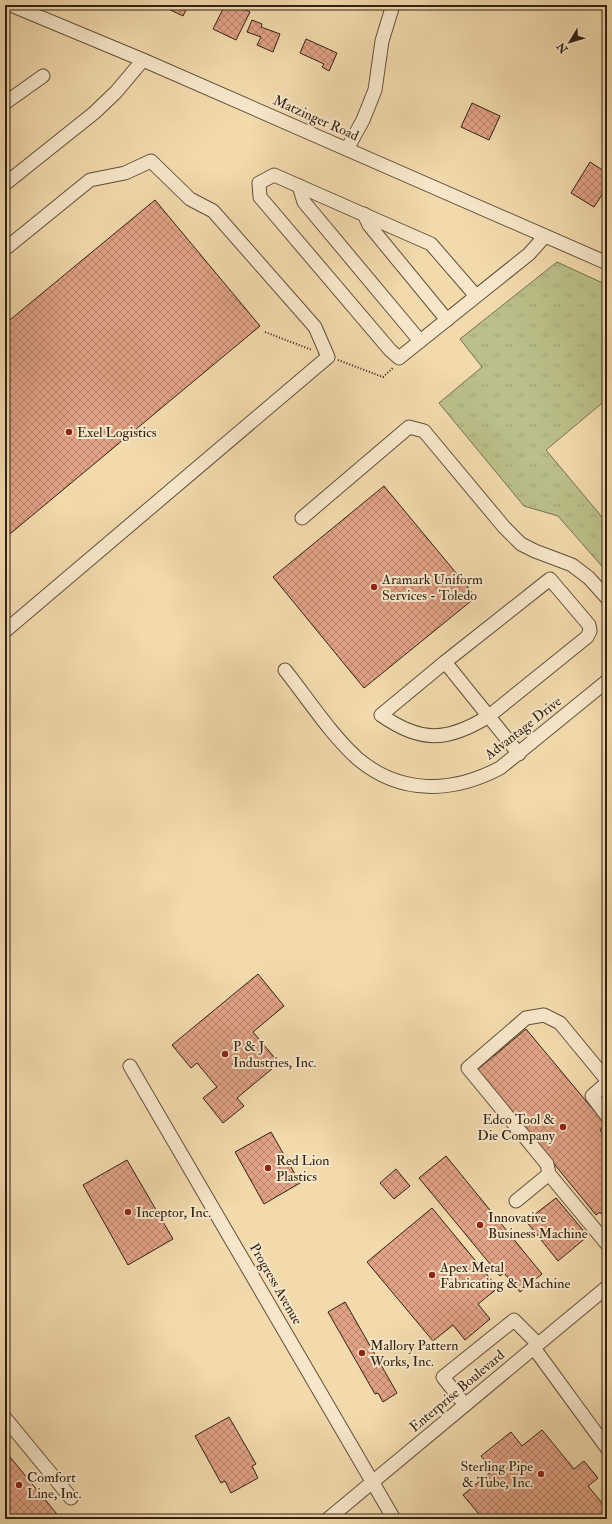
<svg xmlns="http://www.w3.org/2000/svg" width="612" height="1524" font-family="'IM FELL Double Pica',serif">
<defs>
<pattern id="grass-tufts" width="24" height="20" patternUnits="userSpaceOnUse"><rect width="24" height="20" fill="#bbbf89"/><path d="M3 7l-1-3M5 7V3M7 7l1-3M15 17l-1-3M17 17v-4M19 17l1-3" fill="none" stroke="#a1a475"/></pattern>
<pattern id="building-cross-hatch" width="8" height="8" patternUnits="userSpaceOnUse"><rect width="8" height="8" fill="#e1a285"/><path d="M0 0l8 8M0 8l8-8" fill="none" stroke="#b7846c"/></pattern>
</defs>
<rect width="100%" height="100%" fill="#f2daad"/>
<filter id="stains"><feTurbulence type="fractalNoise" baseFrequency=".005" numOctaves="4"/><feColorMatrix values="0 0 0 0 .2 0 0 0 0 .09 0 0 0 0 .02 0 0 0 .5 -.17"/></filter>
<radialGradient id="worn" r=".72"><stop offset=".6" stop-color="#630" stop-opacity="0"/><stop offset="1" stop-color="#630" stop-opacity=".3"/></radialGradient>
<path fill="url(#grass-tufts)" stroke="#76704e" d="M557,262L607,285V399L546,450L607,523V572L558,516L524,506L439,403L482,367L460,339Z"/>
<g fill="url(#building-cross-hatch)" stroke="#312113">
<path d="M160,5H187L188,6L183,16Z"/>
<path d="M225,5H235L250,12L236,40L213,29Z"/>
<path d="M252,20L262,24L261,27L280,34L273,52L257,45L261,37L247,32Z"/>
<path d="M306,39L337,53L329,71L322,67L324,64L300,53Z"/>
<path d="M472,103L500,116L489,140L461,127Z"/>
<path d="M590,162L607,173V187L594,207L571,193Z"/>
<path d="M155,200L260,326L5,538V324Z"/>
<path d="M384,486L476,597L364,688L273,577Z"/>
<path d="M258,974L284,1006L253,1032L279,1063L237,1098L244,1106L223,1123L203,1098L217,1087L197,1063L191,1068L172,1045Z"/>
<path d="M526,1029L606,1125L600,1130L605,1137L602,1139L607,1146V1221L600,1212L596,1215L477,1070Z"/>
<path d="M271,1132L300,1183L264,1204L235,1152Z"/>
<path d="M446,1156L542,1274L520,1292L504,1273L500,1276L419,1178Z"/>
<path d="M127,1160L173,1239L128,1265L83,1185Z"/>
<path d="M396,1169L410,1186L394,1199L380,1183Z"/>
<path d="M556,1198L588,1236L558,1261L526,1221Z"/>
<path d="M432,1208L498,1288L478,1304L490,1319L465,1340L453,1325L433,1341L367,1262Z"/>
<path d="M345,1302L397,1393L383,1402L378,1393L375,1394L328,1312Z"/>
<path d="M229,1417L256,1464L252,1466L258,1478L231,1493L225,1481L221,1483L195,1436Z"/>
<path d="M542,1430L574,1469L584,1461L598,1478L588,1486L607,1509V1519H483L463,1495L493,1470L481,1456L511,1432L522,1446Z"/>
<path d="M5,1451L61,1519H5Z"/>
</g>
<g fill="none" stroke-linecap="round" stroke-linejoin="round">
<g stroke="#614f3a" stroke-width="15">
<g id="minor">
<path d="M11,5L143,60L607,263"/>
<path d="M5,103L43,76"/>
<path d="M347,149L363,120L375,90L382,41L393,5"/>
<path d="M5,184L94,113L116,92L143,60"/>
<path d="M299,186L304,202L420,341"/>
<path d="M364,214L369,225L447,320"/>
<path d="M5,249L90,180L125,173L151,161L190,199L213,211L315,327L328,357L5,631"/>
<path d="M476,296L431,244L274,175L259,183L260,197L390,350L399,358L529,254L545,236"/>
<path d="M302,518L409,427L424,431L504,527L521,544L535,551L572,565L589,578L607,598"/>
<path d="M445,662L550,579L589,625L590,631L587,637L489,716C447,742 421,743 381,715L445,662C470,693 494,723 519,754"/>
<path d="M285,670C308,699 331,735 358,759C401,795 453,793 500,768L607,681"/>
<path d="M130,1066L394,1519"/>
<path d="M607,1083L592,1096L607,1116"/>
<path d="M549,1174L607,1244"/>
<path d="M516,1201L549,1174L547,1164L468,1068L526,1018L544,1015L560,1023L607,1080"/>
<path d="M534,1348L607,1448"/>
<path d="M465,1405L443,1377L514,1320L538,1344"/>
<path d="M5,1418L71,1498"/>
<path d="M328,1519L607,1287"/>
</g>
</g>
<g stroke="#312113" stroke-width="2" stroke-dasharray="1 2" stroke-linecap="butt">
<path d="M265,332L312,350"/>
<path d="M338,360L383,377L394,367"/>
</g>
<use href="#minor" stroke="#f7e7ca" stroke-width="13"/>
</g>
<g fill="#8f2418" stroke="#f7e7ca" stroke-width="1.5">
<circle cx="69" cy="432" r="4"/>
<circle cx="374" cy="587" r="4"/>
<circle cx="225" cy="1054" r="4"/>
<circle cx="563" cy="1127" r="4"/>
<circle cx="268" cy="1168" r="4"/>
<circle cx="128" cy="1212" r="4"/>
<circle cx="480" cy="1225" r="4"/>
<circle cx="432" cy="1275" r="4"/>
<circle cx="362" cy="1353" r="4"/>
<circle cx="541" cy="1474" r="4"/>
<circle cx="19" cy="1485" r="4"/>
</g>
<g text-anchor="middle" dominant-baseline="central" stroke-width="4" stroke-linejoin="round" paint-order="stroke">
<g font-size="14" fill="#312113" stroke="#f7e7ca">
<text transform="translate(316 118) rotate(24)">Matzinger Road</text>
<text transform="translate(523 728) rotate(-38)">Advantage Drive</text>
<text transform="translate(276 1284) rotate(60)">Progress Avenue</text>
<text transform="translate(457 1391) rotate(-40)">Enterprise Boulevard</text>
</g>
<g font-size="14" fill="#312113" stroke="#f7e7ca" text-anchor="start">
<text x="77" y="432">Exel Logistics</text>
<text x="382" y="579">Aramark Uniform<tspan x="382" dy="16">Services - Toledo</tspan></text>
<text x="233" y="1046">P &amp; J<tspan x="233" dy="16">Industries, Inc.</tspan></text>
<text x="555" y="1119" text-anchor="end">Edco Tool &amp;<tspan x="555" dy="16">Die Company</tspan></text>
<text x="276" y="1160">Red Lion<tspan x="276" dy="16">Plastics</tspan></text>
<text x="136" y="1212">Inceptor, Inc.</text>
<text x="488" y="1217">Innovative<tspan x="488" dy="16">Business Machine</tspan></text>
<text x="440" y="1267">Apex Metal<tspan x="440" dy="16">Fabricating &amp; Machine</tspan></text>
<text x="370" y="1345">Mallory Pattern<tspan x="370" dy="16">Works, Inc.</tspan></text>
<text x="533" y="1466" text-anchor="end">Sterling Pipe<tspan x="533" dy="16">&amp; Tube, Inc.</tspan></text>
<text x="27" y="1477">Comfort<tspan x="27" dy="16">Line, Inc.</tspan></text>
</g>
</g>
<rect width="612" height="1524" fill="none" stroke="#f2daad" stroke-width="20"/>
<rect x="6" y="6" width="600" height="1512" fill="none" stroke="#312113" stroke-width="2"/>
<rect x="10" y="10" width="592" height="1504" fill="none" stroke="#312113"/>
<g transform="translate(570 42) rotate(232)" stroke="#f7e7ca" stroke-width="3" paint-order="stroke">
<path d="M0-3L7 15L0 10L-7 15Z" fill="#312113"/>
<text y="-6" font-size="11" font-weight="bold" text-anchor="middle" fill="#312113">N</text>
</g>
<rect width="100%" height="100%" filter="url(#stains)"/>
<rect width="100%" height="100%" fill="url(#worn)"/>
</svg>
